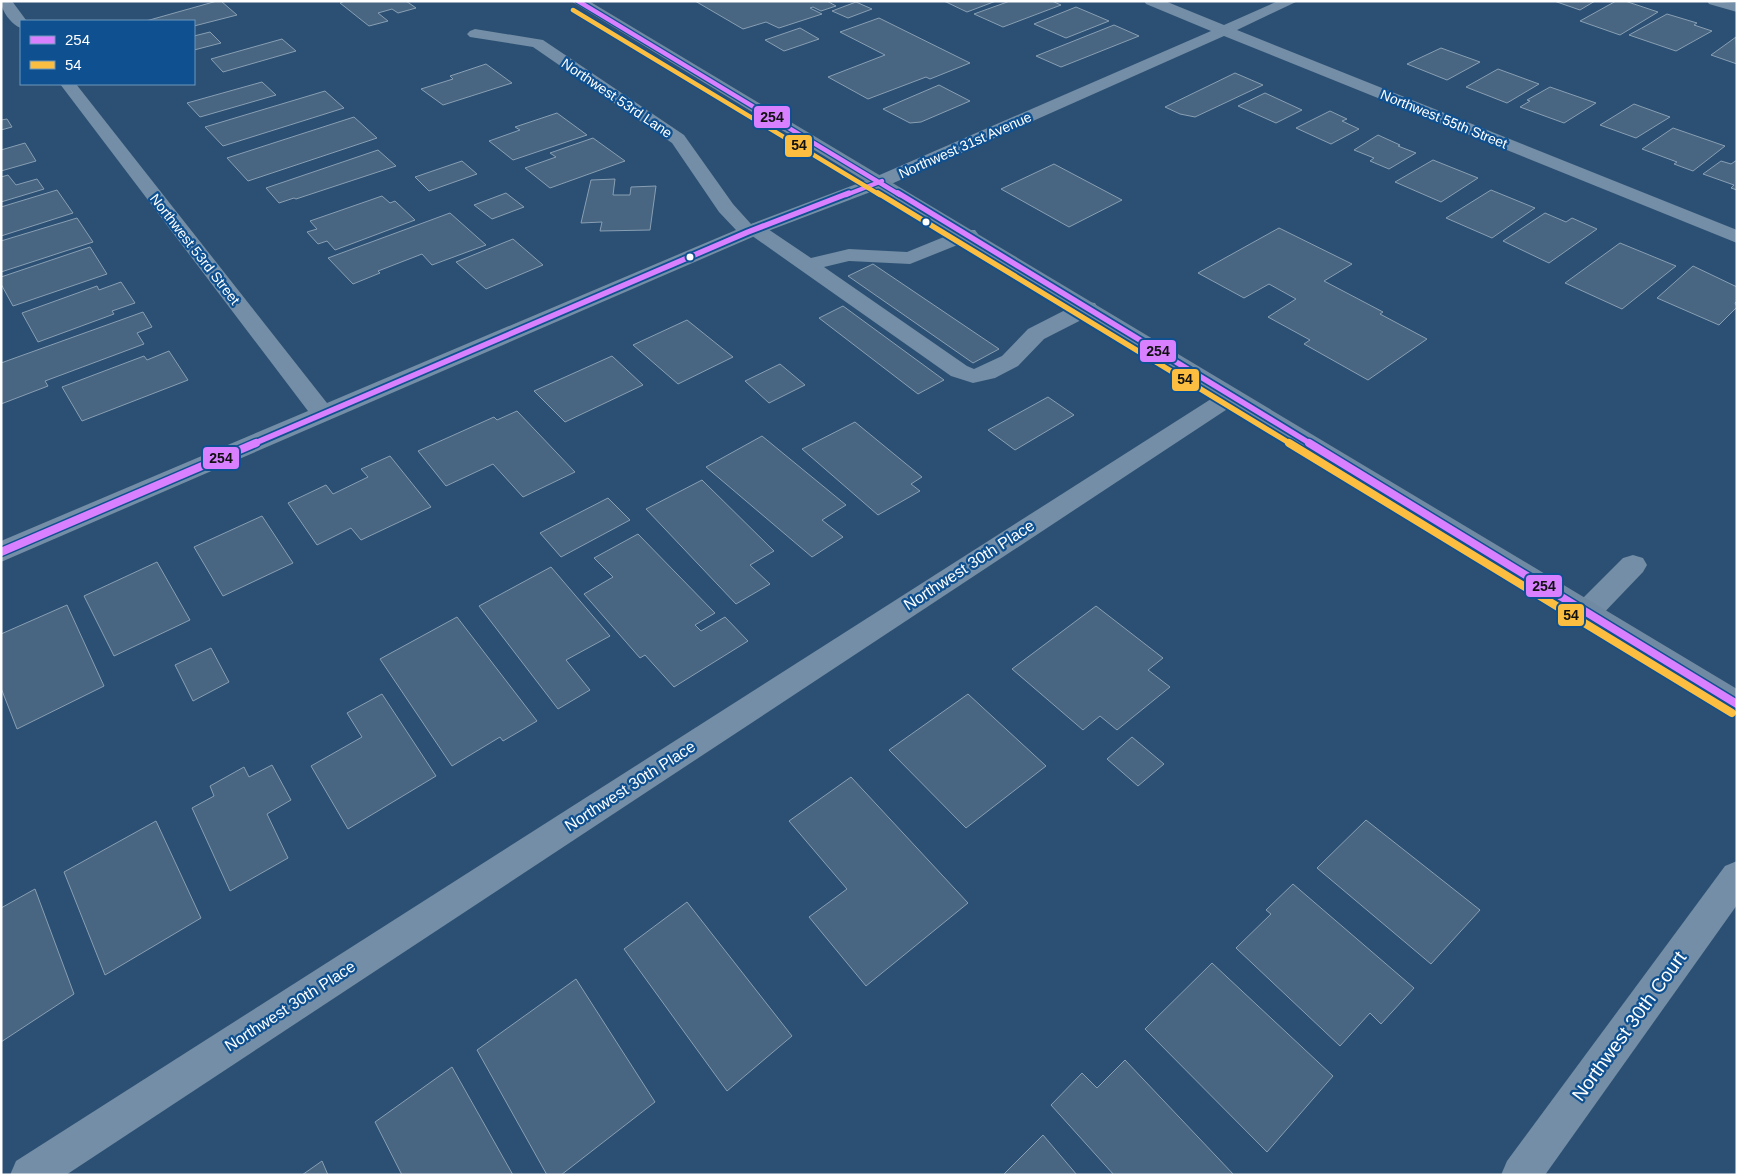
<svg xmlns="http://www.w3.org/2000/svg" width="1738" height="1176" font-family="Helvetica,sans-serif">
<rect width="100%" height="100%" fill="#2c5073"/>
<g fill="#486581" stroke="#889fb4">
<path d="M217,1H221L237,15L194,26V21H146Z"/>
<path d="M345,1H406L416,8L398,13L392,9L378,13L388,21L369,26L340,3Z"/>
<path d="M695,1H827L836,6L821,11L813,7L810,8L822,14L779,28L766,22L743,29Z"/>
<path d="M944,1H996L967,12Z"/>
<path d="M1010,1H1052L1061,5L1003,27L974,14Z"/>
<path d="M1554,1H1595L1580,10Z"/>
<path d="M1616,1H1625L1658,12L1620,35L1580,21Z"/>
<path d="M856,2L872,9L848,18L832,11Z"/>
<path d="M1076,7L1109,21L1066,38L1034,24Z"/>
<path d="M1667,14L1697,23L1694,25L1712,31L1676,51L1629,35Z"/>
<path d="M879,18L970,63L930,79L926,77L868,99L828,77L885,55L840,32Z"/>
<path d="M1114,25L1139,36L1061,67L1036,56Z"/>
<path d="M800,28L819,39L784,51L765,40Z"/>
<path d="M210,32L221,43L194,50V36Z"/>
<path d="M1736,37L1737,64L1711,55Z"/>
<path d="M282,39L296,51L223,72L211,59Z"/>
<path d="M1441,48L1480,62L1447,80L1407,64Z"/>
<path d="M486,64L512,83L443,105L421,89L453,79L450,76Z"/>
<path d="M1498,69L1539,84L1507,103L1466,87Z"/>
<path d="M1235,73L1263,85L1195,117L1180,114L1165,107Z"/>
<path d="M262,82L276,95L200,117L187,103Z"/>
<path d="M939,85L970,101L921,122L910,123L883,109Z"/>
<path d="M1550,87L1596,103L1564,123L1520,107L1530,101L1527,100Z"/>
<path d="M325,91L344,108L223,146L205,127Z"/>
<path d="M1265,93L1302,110L1276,123L1238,106Z"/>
<path d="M1634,104L1670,117L1636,138L1600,125Z"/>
<path d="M1330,111L1347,119L1342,121L1359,129L1331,144L1296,128Z"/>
<path d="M557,113L587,135L513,160L489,141L520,130L515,127Z"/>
<path d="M354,117L377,138L248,181L227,158Z"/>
<path d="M7,119L12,127L1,130V120Z"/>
<path d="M1673,128L1725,146L1693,171L1674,164L1677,162L1642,149Z"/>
<path d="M1378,135L1400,145L1398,146L1416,153L1389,169L1370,161L1374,158L1354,150Z"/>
<path d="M593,138L625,161L550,188L525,168L556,157L550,153Z"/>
<path d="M25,143L36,161L1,171V150Z"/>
<path d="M378,150L396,166L296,199L294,198L279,203L266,188Z"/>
<path d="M1433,160L1478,178L1441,202L1395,182Z"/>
<path d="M1737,160V190L1731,188L1734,185L1703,174L1721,161L1731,164Z"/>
<path d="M462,161L477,174L429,191L415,177Z"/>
<path d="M1054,164L1122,200L1069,227L1001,189Z"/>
<path d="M8,175L16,185L37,179L44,189L1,202V177Z"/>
<path d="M615,179L613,195H630L631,187L656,186L650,230L600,231L602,222L581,223L591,180Z"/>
<path d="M57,190L73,213L1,236V207Z"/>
<path d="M1491,190L1535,208L1492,238L1446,218Z"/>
<path d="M506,193L524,207L492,219L474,205Z"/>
<path d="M382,196L390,203L395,201L415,220L335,250L327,241L318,244L307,232L317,229L310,221Z"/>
<path d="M450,213L486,245L432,265L422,254L378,271L380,273L353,284L328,258Z"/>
<path d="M1545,213L1566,222L1572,218L1597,229L1549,263L1503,241Z"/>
<path d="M77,218L93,242L1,272V241Z"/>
<path d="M1279,228L1352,264L1324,281L1383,312L1380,314L1427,339L1368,380L1304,344L1310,340L1268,317L1296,299L1269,284L1244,298L1198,273Z"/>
<path d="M513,239L543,265L486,289L456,262Z"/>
<path d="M1620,243L1676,266L1622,309L1565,283Z"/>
<path d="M90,247L107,274L13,306L1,284V277Z"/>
<path d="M873,264L999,349L973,363L848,276Z"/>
<path d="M1693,266L1737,287V301L1735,303L1737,307L1719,325L1657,298Z"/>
<path d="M121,282L135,303L112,311L114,314L38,342L22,313L97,286L99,290Z"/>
<path d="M843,306L944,380L918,394L819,318Z"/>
<path d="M143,312L152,327L137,333L144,344L45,381L48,386L1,404V363Z"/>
<path d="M687,320L733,357L678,384L633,345Z"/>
<path d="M169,351L188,380L82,421L62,387L144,356L147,360Z"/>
<path d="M612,356L643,385L565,422L534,391Z"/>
<path d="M780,364L805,385L769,403L745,381Z"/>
<path d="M1048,397L1074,415L1015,450L988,430Z"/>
<path d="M517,411L575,472L523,497L493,464L446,486L418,451L494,417L497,420Z"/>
<path d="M855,422L922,477L911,484L920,491L878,515L802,449Z"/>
<path d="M762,436L846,505L822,520L843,537L812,557L706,467Z"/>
<path d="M390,456L431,507L361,540L351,528L317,545L288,503L326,485L333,494L368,477L361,469Z"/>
<path d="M702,480L774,551L750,565L770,584L736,604L646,509Z"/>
<path d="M608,498L630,520L561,557L540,533Z"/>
<path d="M262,516L293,563L223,596L194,547Z"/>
<path d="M638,534L715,613L695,625L701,631L725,617L748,641L674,687L645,655L640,658L584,594L613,577L594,558Z"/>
<path d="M157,562L190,620L114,656L84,596Z"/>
<path d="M551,567L610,636L566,660L590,690L558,709L479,606Z"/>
<path d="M67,605L104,686L17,729L1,688V634Z"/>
<path d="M1096,606L1163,658L1148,670L1170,687L1117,730L1100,716L1083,730L1012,669Z"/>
<path d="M457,617L537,721L503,741L500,737L452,766L380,659Z"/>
<path d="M211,648L229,682L193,701L175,665Z"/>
<path d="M382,694L436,776L348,829L311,766L362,737L347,713Z"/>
<path d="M968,694L1046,766L966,828L889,750Z"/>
<path d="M1132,737L1164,764L1138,786L1107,759Z"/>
<path d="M272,765L291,800L267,814L288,858L230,891L192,808L214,796L210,786L244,767L249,777Z"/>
<path d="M851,777L968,903L866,986L809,917L847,889L789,821Z"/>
<path d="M1366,820L1480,910L1431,964L1317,868Z"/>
<path d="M156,821L201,918L105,975L64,872Z"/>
<path d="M1293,884L1414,988L1381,1024L1370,1013L1340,1046L1236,948L1271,914L1266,910Z"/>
<path d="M35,889L74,994L1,1042V908Z"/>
<path d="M687,902L792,1036L727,1091L624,949Z"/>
<path d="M1212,963L1333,1076L1267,1152L1145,1029Z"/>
<path d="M576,979L655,1102L561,1175H547L477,1050Z"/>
<path d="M1125,1060L1234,1175H1114L1051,1105L1082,1073L1097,1088Z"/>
<path d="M452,1067L513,1175H402L375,1122Z"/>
<path d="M1043,1135L1077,1175H1003Z"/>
<path d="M322,1161L328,1175H302Z"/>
</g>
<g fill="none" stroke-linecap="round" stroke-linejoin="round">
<g fill="#738ea6" fill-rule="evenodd">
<path d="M755,223L762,225L811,258L849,249L907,252L961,230H975L978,234L975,238L910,264L849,261L824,267L967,366L974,369L1002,356L1028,329L1079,303L1087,302L1095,303L1098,308L1095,313L1044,339L1018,366L995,378L973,383L951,376L748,233L745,229L748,225Z"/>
<path d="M1633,555L1643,558L1647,565L1643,572L1596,621L1586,624L1576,621L1572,613L1576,605L1623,558Z"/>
</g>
<g fill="#738ea6" fill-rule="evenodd">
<path d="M1,1H12L26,20L27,21H21V28C12,25 1,11 1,1Z"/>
<path d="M1144,1H1165L1224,25L1278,1H1298L1237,30L1737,230V243L1224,36L889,185L755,236L1,562V541L308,411L60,84H76L327,403L736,230L719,212L672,143L533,47L470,37L467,34L470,31L475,29L543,40L684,135L733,204L751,224L875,177L1211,31L1146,4Z"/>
<path d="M1707,1L1737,3V12L1709,4Z"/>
<path d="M1230,390L1238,392L1242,397L1238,402L66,1175H10L16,1161L1222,392Z"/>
<path d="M1737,861V905L1545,1175H1501L1507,1161L1725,866Z"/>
</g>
<path fill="#708aa3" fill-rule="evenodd" d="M571,1H589L1737,689V716L1726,713L1151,356Z"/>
<g stroke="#0f5090" stroke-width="7">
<g id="bus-1-far2">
<path d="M578,1L900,195"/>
<path d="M846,195L882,181"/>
</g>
</g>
<g stroke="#0f5090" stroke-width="9">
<g id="bus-1-far1">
<path d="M898,193L1311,444"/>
<path d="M253,444L748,232L849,193"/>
</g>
</g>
<g stroke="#0f5090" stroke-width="11">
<g id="bus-1">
<path d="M1309,443L1737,704"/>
<path d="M1,552L256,443"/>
</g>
</g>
<g stroke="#0f5090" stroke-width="7">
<path id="bus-2-far2" d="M573,10L880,195"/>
</g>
<g stroke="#0f5090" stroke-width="9">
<path id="bus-2-far1" d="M878,193L1291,444"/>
</g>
<g stroke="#0f5090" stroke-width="11">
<path id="bus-2" d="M1289,443L1732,713"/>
</g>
<use href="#bus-1-far2" stroke="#d880ff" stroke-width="4.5"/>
<use href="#bus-1-far1" stroke="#d880ff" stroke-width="5.5"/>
<use href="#bus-1" stroke="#d880ff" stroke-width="8"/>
<use href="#bus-2-far2" stroke="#fbbe40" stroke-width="4.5"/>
<use href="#bus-2-far1" stroke="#fbbe40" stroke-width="5.5"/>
<use href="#bus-2" stroke="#fbbe40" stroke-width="8"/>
</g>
<g fill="#fff" stroke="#0f5090" stroke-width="2">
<circle cx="926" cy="222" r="4.5"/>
<circle cx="690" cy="257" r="4.5"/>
</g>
<g text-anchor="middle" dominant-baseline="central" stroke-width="4.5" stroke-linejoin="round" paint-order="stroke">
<g font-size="14" fill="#fff" stroke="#0f5090">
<text transform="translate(617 98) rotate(34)">Northwest 53rd Lane</text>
<text transform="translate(1444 119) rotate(22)">Northwest 55th Street</text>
<text transform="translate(965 145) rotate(-24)">Northwest 31st Avenue</text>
<text transform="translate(195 249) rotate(52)">Northwest 53rd Street</text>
</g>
<g font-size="16" fill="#fff" stroke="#0f5090">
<text transform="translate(969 565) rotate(-33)">Northwest 30th Place</text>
<text transform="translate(630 786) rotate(-33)">Northwest 30th Place</text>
<text transform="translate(290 1006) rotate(-33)">Northwest 30th Place</text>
</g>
<g font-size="19" fill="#fff" stroke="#0f5090">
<text transform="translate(1629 1026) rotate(-54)">Northwest 30th Court</text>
</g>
</g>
<g stroke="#0f5090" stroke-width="2">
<rect x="753" y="105" width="38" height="24" rx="5" fill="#d880ff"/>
<rect x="784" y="134" width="29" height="24" rx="5" fill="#fbbe40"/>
<rect x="1139" y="339" width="38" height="24" rx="5" fill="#d880ff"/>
<rect x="1171" y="368" width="29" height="24" rx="5" fill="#fbbe40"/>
<rect x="202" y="446" width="38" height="24" rx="5" fill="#d880ff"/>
<rect x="1525" y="574" width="38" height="24" rx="5" fill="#d880ff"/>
<rect x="1557" y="603" width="28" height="24" rx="5" fill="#fbbe40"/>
</g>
<g font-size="14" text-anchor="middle" font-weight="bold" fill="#111">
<text x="772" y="122">254</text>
<text x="799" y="150">54</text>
<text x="1158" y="356">254</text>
<text x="1185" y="384">54</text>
<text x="221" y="463">254</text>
<text x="1544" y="591">254</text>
<text x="1571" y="620">54</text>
</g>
<rect width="1738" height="1176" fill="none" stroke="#ffffff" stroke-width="5"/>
<rect x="20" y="20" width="175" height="65" fill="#0f5090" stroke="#6f96bc"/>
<rect x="30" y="36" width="25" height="8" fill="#d880ff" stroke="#6f96bc"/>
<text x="65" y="45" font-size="15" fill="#ffffff">254</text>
<rect x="30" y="61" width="25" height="8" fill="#fbbe40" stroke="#6f96bc"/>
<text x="65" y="70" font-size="15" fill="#ffffff">54</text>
</svg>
